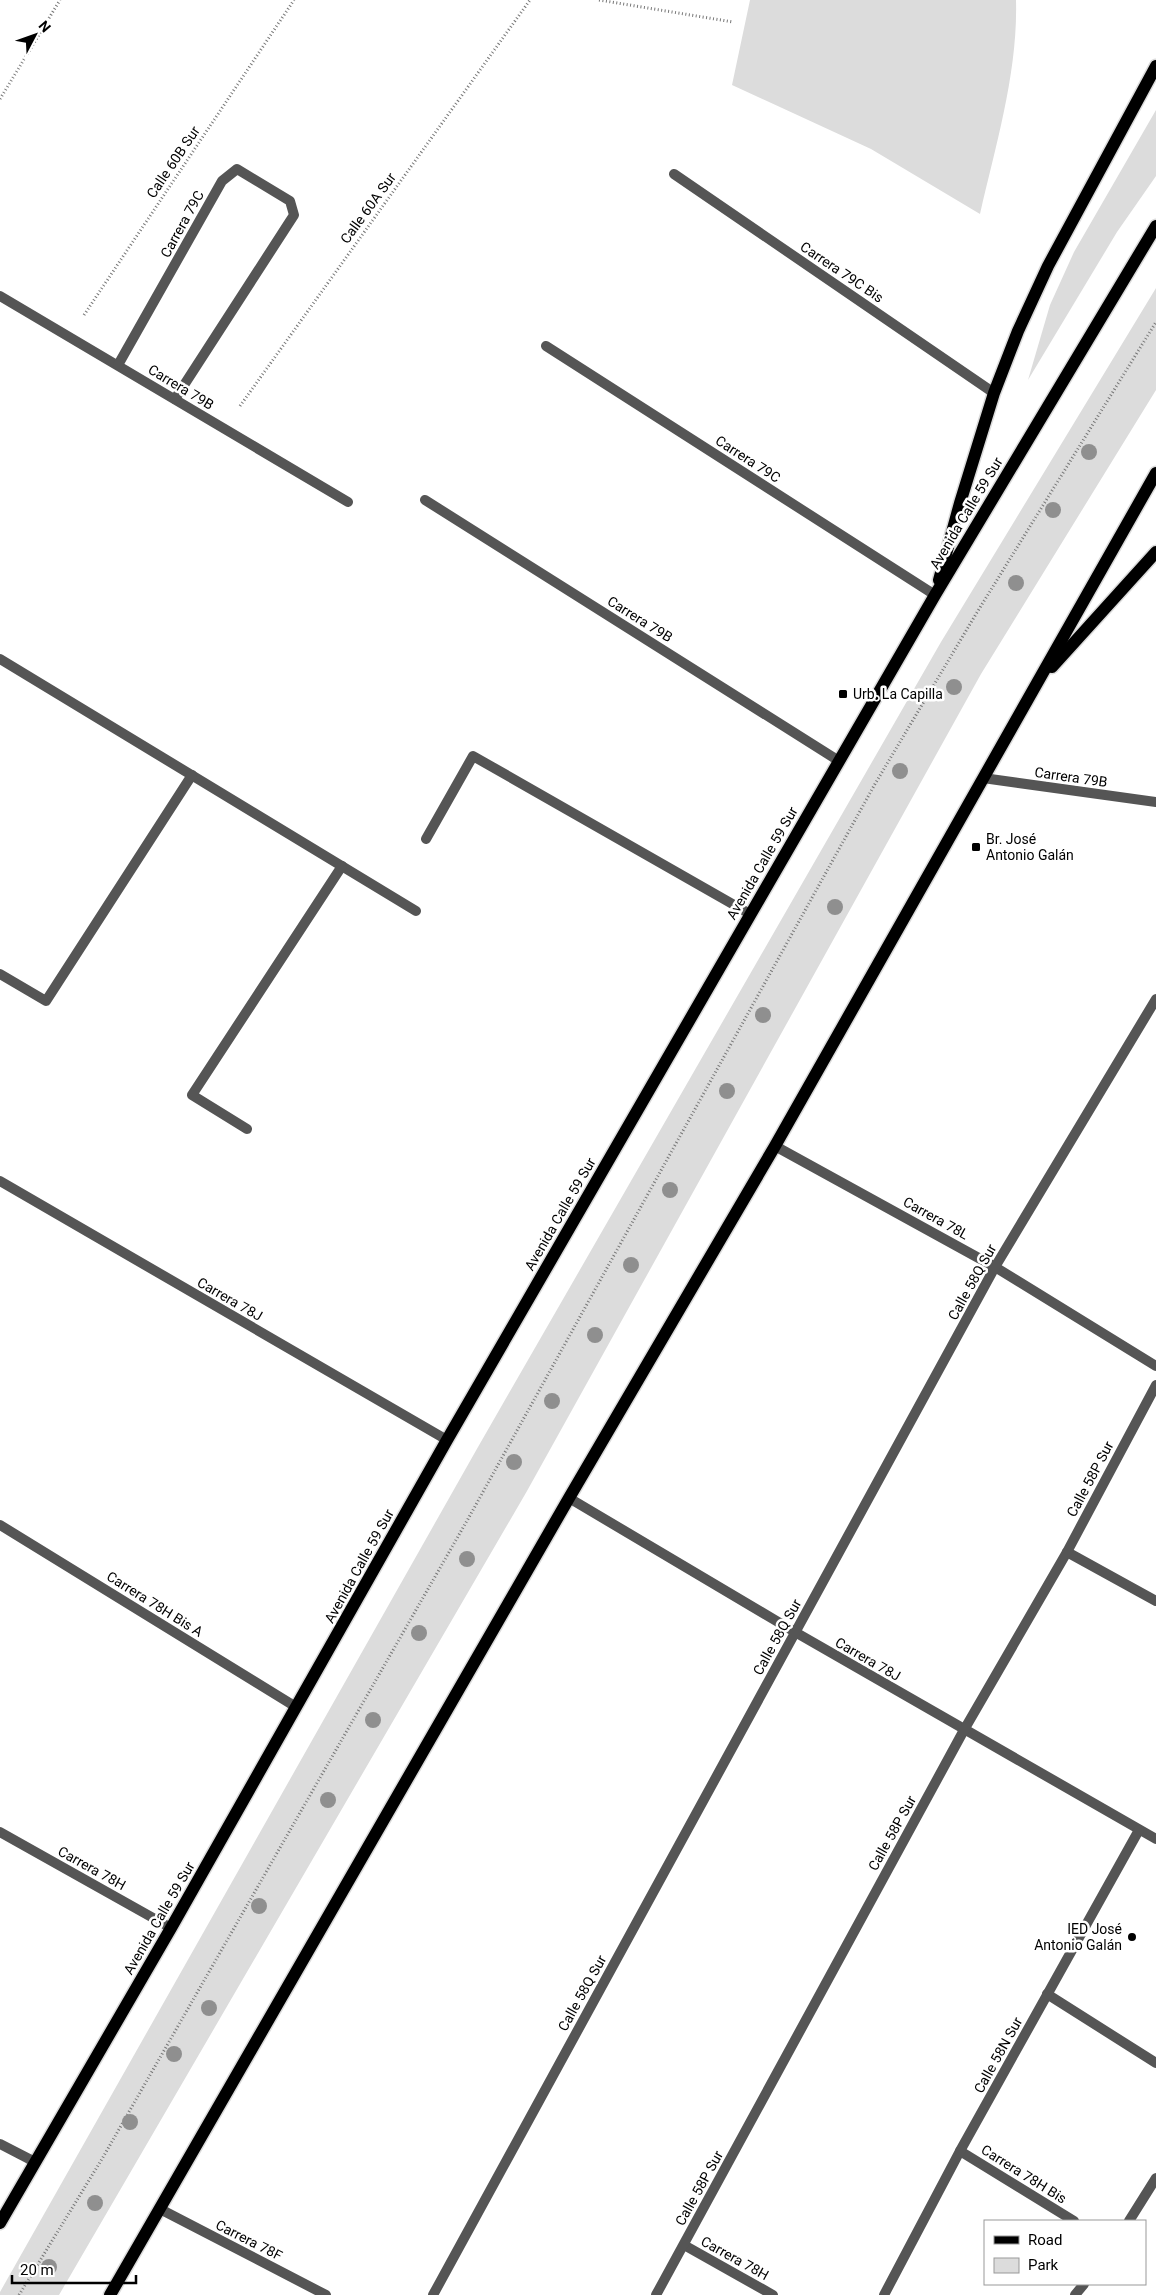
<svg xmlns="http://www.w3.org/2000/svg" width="1156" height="2295" font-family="Roboto,sans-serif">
<rect width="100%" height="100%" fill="#fff"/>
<g fill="#dcdcdc">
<path d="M750,0H1016C1018,72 996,144 980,214L871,149L732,85Z"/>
<path d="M1156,110V176L1117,232L1028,380L1050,305L1074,252Z"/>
<path d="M1156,288V390L981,674L527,1491L59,2295H0V2292L478,1447L941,642Z"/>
</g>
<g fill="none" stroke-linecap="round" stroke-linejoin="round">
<g stroke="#dbdbdb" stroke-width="15">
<g id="primary">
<path d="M939,580L960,503L994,393L1018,331L1048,266L1156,66"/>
<path d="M1052,667L1156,552"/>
<path d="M0,2223L171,1928L447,1440L935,595L1156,226"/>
<path d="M110,2295L569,1498L775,1146L1156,473"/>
</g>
</g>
<g stroke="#777" stroke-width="3" stroke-dasharray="1 2.5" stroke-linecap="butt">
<path d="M599,0L733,22"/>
<path d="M0,99L60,0"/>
<path d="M84,315L294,0"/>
<path d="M240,406L530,0"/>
<path d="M19,2295L102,2159L468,1519L875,784L976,614L1156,322"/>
</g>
<g stroke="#555" stroke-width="10">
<path d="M0,296L348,502"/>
<path d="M118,365L222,181L237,169L290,201L294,215L175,399"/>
<path d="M0,659L416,911"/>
<path d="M426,839L473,756L750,914"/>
<path d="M0,974L46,1001L192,775"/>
<path d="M247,1129L192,1095L342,866"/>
</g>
<g stroke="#555" stroke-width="10">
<path d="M674,174L994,393"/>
<path d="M546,346L935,595"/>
<path d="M425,500L839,761"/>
<path d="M983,778L1156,802"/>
<path d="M775,1146L995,1267L1156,1366"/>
<path d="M0,1181L447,1440"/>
<path d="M569,1498L795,1632L1156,1839"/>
<path d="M0,1525L296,1707"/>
<path d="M1067,1552L1156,1601"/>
<path d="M0,1832L171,1928"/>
<path d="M1047,1994L1156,2063"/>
<path d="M0,2144L35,2162"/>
<path d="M960,2151L1074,2221"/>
<path d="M160,2209L326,2295"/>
<path d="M1129,2221L1156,2178"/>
<path d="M684,2245L773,2295"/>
<path d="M433,2295L995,1267L1156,999"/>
<path d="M656,2295L964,1730L1067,1552L1156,1385"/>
<path d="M884,2295L960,2151L1139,1830"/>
<path d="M1075,2295L1084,2284"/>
</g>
<use href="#primary" stroke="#000" stroke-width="12"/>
</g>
<g fill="#8f8f8f">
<circle cx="1089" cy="452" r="8"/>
<circle cx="1053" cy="510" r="8"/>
<circle cx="1016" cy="583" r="8"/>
<circle cx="954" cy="687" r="8"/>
<circle cx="900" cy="771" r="8"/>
<circle cx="835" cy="907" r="8"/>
<circle cx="763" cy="1015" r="8"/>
<circle cx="727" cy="1091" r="8"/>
<circle cx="670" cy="1190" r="8"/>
<circle cx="631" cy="1265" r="8"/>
<circle cx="595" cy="1335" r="8"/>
<circle cx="552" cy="1401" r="8"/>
<circle cx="514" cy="1462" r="8"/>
<circle cx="467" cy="1559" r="8"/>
<circle cx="419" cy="1633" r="8"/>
<circle cx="373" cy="1720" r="8"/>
<circle cx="328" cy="1800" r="8"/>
<circle cx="259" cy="1906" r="8"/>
<circle cx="209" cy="2008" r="8"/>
<circle cx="174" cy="2054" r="8"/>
<circle cx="130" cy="2122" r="8"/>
<circle cx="95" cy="2203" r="8"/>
<circle cx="49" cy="2267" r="8"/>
</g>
<g fill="#000" stroke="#fff" stroke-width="2">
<rect x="838" y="689" width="10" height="10" rx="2.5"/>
<rect x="971" y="842" width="10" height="10" rx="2.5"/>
<circle cx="1132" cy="1937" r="5"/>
</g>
<g text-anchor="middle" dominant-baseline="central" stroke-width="5" stroke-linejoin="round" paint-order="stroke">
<g font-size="14" fill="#000" stroke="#fff">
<text transform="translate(173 162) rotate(-56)">Calle 60B Sur</text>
<text transform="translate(368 208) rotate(-54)">Calle 60A Sur</text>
<text transform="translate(182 224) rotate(-61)">Carrera 79C</text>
<text transform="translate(842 272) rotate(34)">Carrera 79C Bis</text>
<text transform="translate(181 387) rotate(31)">Carrera 79B</text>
<text transform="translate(748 459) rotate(33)">Carrera 79C</text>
<text transform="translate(966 513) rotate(-59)">Avenida Calle 59 Sur</text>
<text transform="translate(640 619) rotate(32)">Carrera 79B</text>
<text transform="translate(1071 777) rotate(8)">Carrera 79B</text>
<text transform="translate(762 863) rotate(-60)">Avenida Calle 59 Sur</text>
<text transform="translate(560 1214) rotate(-60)">Avenida Calle 59 Sur</text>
<text transform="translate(936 1218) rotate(29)">Carrera 78L</text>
<text transform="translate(972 1282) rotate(-61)">Calle 58Q Sur</text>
<text transform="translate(230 1299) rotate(30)">Carrera 78J</text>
<text transform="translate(1090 1479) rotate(-62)">Calle 58P Sur</text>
<text transform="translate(359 1566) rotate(-61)">Avenida Calle 59 Sur</text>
<text transform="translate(155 1604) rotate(32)">Carrera 78H Bis A</text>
<text transform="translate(777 1637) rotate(-61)">Calle 58Q Sur</text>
<text transform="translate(868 1659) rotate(30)">Carrera 78J</text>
<text transform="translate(892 1833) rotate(-61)">Calle 58P Sur</text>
<text transform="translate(92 1868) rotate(29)">Carrera 78H</text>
<text transform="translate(159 1918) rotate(-60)">Avenida Calle 59 Sur</text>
<text transform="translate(582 1993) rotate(-61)">Calle 58Q Sur</text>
<text transform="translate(998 2055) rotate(-61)">Calle 58N Sur</text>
<text transform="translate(1024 2174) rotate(32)">Carrera 78H Bis</text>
<text transform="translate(699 2188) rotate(-61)">Calle 58P Sur</text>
<text transform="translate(249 2240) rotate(27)">Carrera 78F</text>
<text transform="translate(735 2258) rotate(29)">Carrera 78H</text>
</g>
<g font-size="14" fill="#000" stroke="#fff" text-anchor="start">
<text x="853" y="694">Urb. La Capilla</text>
<text x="986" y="839">Br. José<tspan x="986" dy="16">Antonio Galán</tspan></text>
<text x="1122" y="1929" text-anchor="end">IED José<tspan x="1122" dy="16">Antonio Galán</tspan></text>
</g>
</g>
<rect x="984" y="2220" width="162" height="65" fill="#ffffff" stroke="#999999"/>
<rect x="994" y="2236" width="25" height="8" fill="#000000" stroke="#999999"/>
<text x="1028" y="2245" font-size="15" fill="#000000">Road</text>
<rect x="994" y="2258" width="25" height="15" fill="#dcdcdc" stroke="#999999"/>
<text x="1028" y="2270" font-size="15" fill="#000000">Park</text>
<g transform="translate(35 35) rotate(49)" stroke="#ffffff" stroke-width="4" paint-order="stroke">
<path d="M0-4L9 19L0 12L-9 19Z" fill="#000000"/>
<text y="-8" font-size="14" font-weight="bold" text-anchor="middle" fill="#000000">N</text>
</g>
<path d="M12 2275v8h124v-8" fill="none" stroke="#000000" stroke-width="2.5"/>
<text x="20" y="2275" font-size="15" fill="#000000" stroke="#ffffff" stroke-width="4" paint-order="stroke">20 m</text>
</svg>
